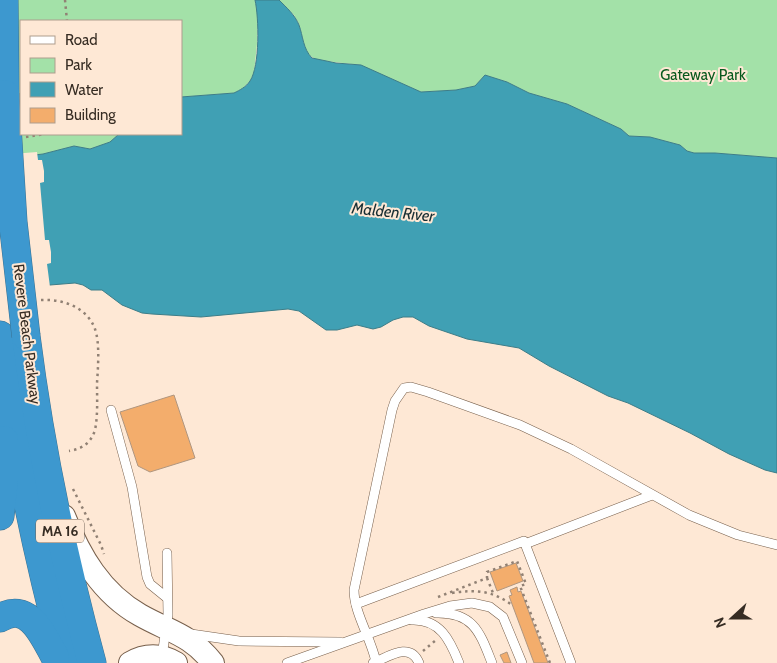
<svg xmlns="http://www.w3.org/2000/svg" width="777" height="663" font-family="Cabin,sans-serif">
<rect width="100%" height="100%" fill="#fee8d5"/>
<g fill="#a3e1a8">
<path d="M0,0H255L258,13L257,44L254,73L250,81L242,89L234,93L181,97V21H21V134H119L110,142L90,149L74,146L43,154L18,157Z"/>
<path d="M279,0H777V158L715,153H694L687,151L680,145L650,137L629,136L621,129L567,104L529,93L507,82L485,75L475,86L456,90L421,92L360,65L317,60L309,55L305,48L299,24L294,15Z"/>
</g>
<path fill="#40a0b4" stroke="#3d7d88" d="M255,0H279C287,8 295,15 299,25C303,36 303,49 312,58L336,63L361,65L421,92L456,90L475,86L485,75L507,82L529,93L567,104L621,129L629,136L650,137L680,145L687,151L694,153H715L777,158V473L765,470L729,454L690,433L628,403L608,396L549,366L519,348L467,339L429,326L413,317H403L393,320L381,327L373,329L357,325L337,330H326L299,311L288,309L201,317L152,314L142,313L122,305L102,290H91L83,285L75,283L0,289L18,157L43,154L74,146L90,149L110,142L119,134H181V97L234,93C240,90 246,87 250,81C260,66 259,18 255,0Z"/>
<path fill="#fee8d5" d="M37,152L38,160H42L44,171V182L40,183L45,240H49L51,252V263L47,264L50,287L0,292V155Z"/>
<g fill="#f3ad6c" stroke="#b0967f">
<path d="M174,395L195,458L150,472L138,466L120,412Z"/>
<path d="M516,563L523,581L497,591L490,572Z"/>
<path d="M517,587L518,592L521,591L548,663H534L509,596L512,595L510,590Z"/>
<path d="M507,652L511,663H504L500,655Z"/>
</g>
<g fill="none" stroke-linecap="round" stroke-linejoin="round">
<g stroke="#775f4b" stroke-width="10">
<g id="lane">
<path d="M111,410L132,487L147,577L150,584L166,597"/>
<path d="M525,544L652,495"/>
<path d="M356,604L524,541L571,663"/>
<path d="M436,613C474,612 480,633 492,663"/>
<path d="M412,620C440,619 450,640 459,663"/>
<path d="M191,634L239,641L340,642"/>
<path d="M162,656L168,615L167,553"/>
<path d="M376,662C371,638 354,613 354,590L392,410L395,401L404,388L411,387L428,392L520,425L571,449L689,515L738,535L777,545"/>
<path d="M287,663L424,614L450,606L472,603L490,607L503,617L522,663"/>
<path d="M373,663C388,657 410,641 419,663"/>
</g>
</g>
<g stroke="#775f4b" stroke-width="24">
<g id="secondary">
<path d="M64,516C80,556 101,593 140,615C170,632 190,634 213,663"/>
<path d="M130,663C145,654 161,654 176,663"/>
</g>
</g>
<g stroke="#3b7293" stroke-width="29">
<g id="highway">
<path d="M4,0L5,94"/>
<path d="M0,335C14,446 37,555 66,663"/>
<path d="M26,336C40,447 63,556 92,663"/>
<path d="M0,516L4,480V440"/>
<path d="M0,618C29,600 44,637 55,657"/>
</g>
</g>
<g stroke="#918174" stroke-width="2.5" stroke-dasharray="2.5 4" stroke-linecap="butt">
<path d="M65,0L67,21"/>
<path d="M26,137L45,134"/>
<path d="M41,300C63,299 87,307 95,329C100,343 98,368 97,383C97,399 98,415 95,430C91,443 82,449 69,451"/>
<path d="M73,489L101,545L104,554"/>
<path d="M487,578L493,593"/>
<path d="M452,593C476,589 493,591 512,605"/>
<path d="M438,597L487,578V572L517,561L526,584L520,586L550,663"/>
<path d="M423,651L436,640"/>
</g>
<use href="#lane" stroke="#fff" stroke-width="9"/>
<use href="#secondary" stroke="#fff" stroke-width="22"/>
<use href="#highway" stroke="#3d98cf" stroke-width="28"/>
<g stroke="#3b7293" stroke-width="29" stroke-linecap="butt">
<path id="highway-bridge" d="M5,94L13,222L26,336"/>
</g>
<use href="#highway-bridge" stroke="#3d98cf" stroke-width="28"/>
</g>
<g text-anchor="middle" dominant-baseline="central" stroke-width="4" stroke-linejoin="round" paint-order="stroke">
<rect fill="#fee8d5" stroke="#726458" stroke-width="1" x="36" y="519.5" width="48" height="23" rx="4"/>
<g font-size="14" font-weight="bold" fill="#362c23">
<text x="60" y="531">MA 16</text>
</g>
<g font-size="15" fill="#08591d" stroke="#fee8d5">
<text x="703" y="75">Gateway Park</text>
</g>
<g font-size="15" fill="#362c23" stroke="#fee8d5">
<text transform="translate(27 334) rotate(83)">Revere Beach Parkway</text>
</g>
<g font-size="16" font-style="italic" fill="#182e33" stroke="#fee8d5">
<text transform="translate(393 212) rotate(6)">Malden River</text>
</g>
</g>
<rect x="20" y="20" width="162" height="115" fill="#fee8d5" stroke="#ae9d8e"/>
<rect x="30" y="36" width="25" height="8" fill="#ffffff" stroke="#ae9d8e"/>
<text x="65" y="45" font-size="15" fill="#362c23">Road</text>
<rect x="30" y="58" width="25" height="15" fill="#a3e1a8" stroke="#ae9d8e"/>
<text x="65" y="70" font-size="15" fill="#362c23">Park</text>
<rect x="30" y="82" width="25" height="15" fill="#40a0b4" stroke="#ae9d8e"/>
<text x="65" y="95" font-size="15" fill="#362c23">Water</text>
<rect x="30" y="108" width="25" height="15" fill="#f3ad6c" stroke="#ae9d8e"/>
<text x="65" y="120" font-size="15" fill="#362c23">Building</text>
<g transform="translate(732 618) rotate(249)" stroke="#fee8d5" stroke-width="4" paint-order="stroke">
<path d="M0-4L9 19L0 12L-9 19Z" fill="#362c23"/>
<text y="-8" font-size="14" font-weight="bold" text-anchor="middle" fill="#362c23">N</text>
</g>
</svg>
